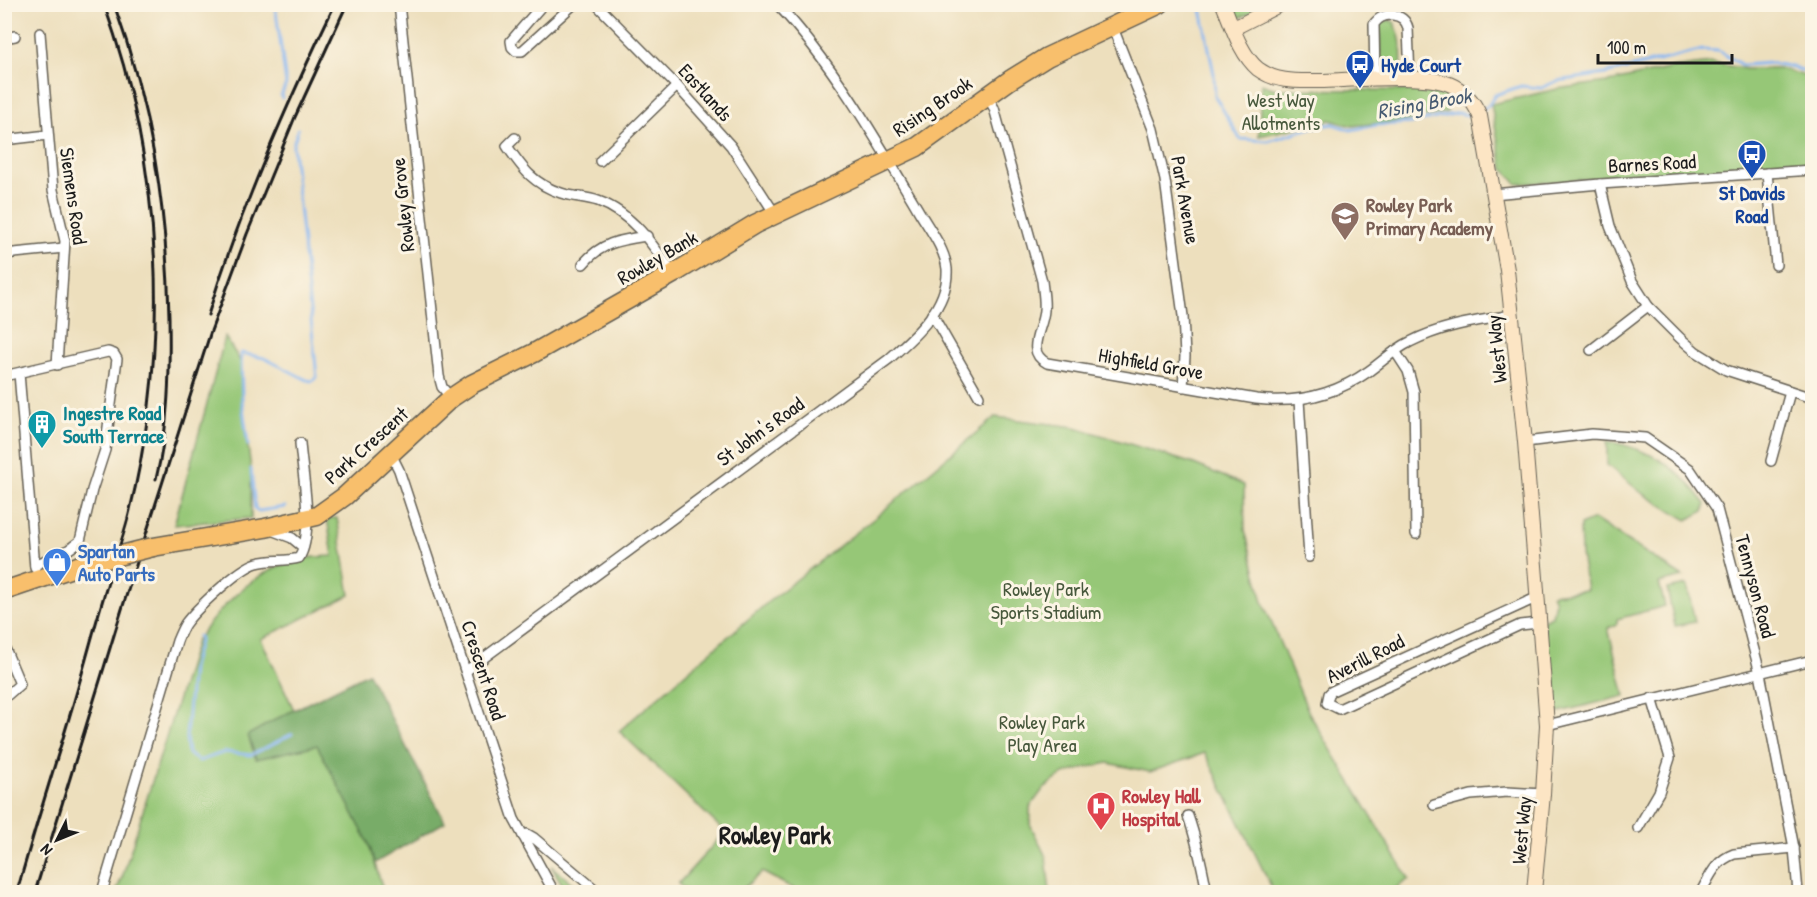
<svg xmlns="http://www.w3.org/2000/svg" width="1817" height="897" font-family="'Patrick Hand',sans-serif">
<rect width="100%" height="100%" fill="#fcf5e5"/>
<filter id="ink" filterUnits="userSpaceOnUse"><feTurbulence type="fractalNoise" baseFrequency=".0167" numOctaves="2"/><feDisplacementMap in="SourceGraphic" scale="12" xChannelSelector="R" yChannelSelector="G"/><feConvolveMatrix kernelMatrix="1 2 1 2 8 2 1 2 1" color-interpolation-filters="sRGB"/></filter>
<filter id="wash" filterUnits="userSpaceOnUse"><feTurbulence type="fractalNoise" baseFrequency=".008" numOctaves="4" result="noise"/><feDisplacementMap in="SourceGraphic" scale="24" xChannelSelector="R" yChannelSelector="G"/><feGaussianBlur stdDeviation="1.35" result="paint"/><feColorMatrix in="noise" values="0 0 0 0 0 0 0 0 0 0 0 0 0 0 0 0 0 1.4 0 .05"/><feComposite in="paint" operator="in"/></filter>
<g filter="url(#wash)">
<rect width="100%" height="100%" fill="#eddfbd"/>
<g fill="#96c777" stroke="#59724a" stroke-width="1.5">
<path d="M1227,5H1271L1234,20Z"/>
<path d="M1389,20L1394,22C1403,38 1402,58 1401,76L1381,75L1379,22Z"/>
<path d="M1712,63L1746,69H1782L1812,78V164L1517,184L1503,168L1491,104L1557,89L1614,81L1672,68Z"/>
<path d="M1261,84L1276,89L1446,91L1447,112L1403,121L1352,126L1330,120L1259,136Z"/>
<path d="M225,337L241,362L242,401L251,469V518L174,525Z"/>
<path d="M995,417L1075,427L1194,464L1244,485L1245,530L1263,602L1309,713L1409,879L1390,892H1274L1205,753L1150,772L1108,763L1089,767L1064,774L1044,788L1030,807V824L1046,857L1050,892H800L762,872L739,892H689L678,884L725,832L619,731L768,602L876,517Z"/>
<path d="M1607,441C1653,450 1678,467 1706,504L1704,511L1687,520L1643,494L1607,465Z"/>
<path d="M327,518H337L350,595L261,639L294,710L248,735L256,759L317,745L368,842L384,892H116L123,875L196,641C221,606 249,576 291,561C304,557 320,557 333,556Z"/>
<path d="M1594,519L1683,577L1659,583L1665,606L1617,619V624L1608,628L1625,696L1551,714L1543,620L1552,616L1555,601L1552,594L1587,590L1581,554L1580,525Z"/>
<path d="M1687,585L1695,622L1675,626L1667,589Z"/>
<path d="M551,866L583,892H567Z"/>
</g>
<path fill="#78ac68" stroke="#4a6442" stroke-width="1.5" d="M368,673L445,822L375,863L368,842L317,745L256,759L248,735L278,718Z"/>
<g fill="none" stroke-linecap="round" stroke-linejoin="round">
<g stroke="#86b6f1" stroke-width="3">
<path d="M275,4L286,84L281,96L282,98"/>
<path d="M1200,4L1214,74L1215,96L1240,139L1268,141L1313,127L1333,124L1351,130L1377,125L1413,123L1458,113L1468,115L1473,113"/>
<path d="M1482,109L1488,106L1495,95L1521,86L1541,88L1557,81L1605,74L1703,50L1718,51L1742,65L1771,63L1793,67L1812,74"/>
<path d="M248,445L242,401L241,353L264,358L307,380L312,381L317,377L295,167L293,145L298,129"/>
<path d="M251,469L255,509L259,511L285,507"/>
<path d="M198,636L200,638L192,667L186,737L188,754L199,761L225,752L251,755L292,734"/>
</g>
</g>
</g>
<g filter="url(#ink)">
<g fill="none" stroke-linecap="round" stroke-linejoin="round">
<g stroke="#656054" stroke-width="12">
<g id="street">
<path d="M399,4L439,376L442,387L451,398"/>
<path d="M543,4L511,41L512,47L516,51H522L574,4"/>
<path d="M596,4L677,86L731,146L775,214"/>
<path d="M1113,28L1153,129L1165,180L1183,316L1185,356L1183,387"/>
<path d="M40,33L53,190L65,241L57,365"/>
<path d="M4,38L15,36"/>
<path d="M1375,80L1374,24C1383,11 1404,12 1408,28L1410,79"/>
<path d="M987,96L994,108L1042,281C1043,291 1045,300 1044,310C1043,330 1024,351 1047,363L1256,399C1298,404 1335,395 1369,371C1383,361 1395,349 1410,342C1443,325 1477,321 1512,315"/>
<path d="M515,138L507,146C523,169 533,184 561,193C573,197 586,197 598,201C632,213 654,246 673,274"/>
<path d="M4,140L48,135"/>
<path d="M600,161L677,86"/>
<path d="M1767,173L1776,265"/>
<path d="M1600,184L1610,226L1632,281L1648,306L1680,338L1695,351L1726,370L1812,398"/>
<path d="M1493,194L1600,184L1812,170"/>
<path d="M4,254L64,248"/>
<path d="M583,264C602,242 620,240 647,236"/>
<path d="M932,314L979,396"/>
<path d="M1591,350L1648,306"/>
<path d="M1395,351L1408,371L1414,392L1416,534"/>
<path d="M19,373L35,568"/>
<path d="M4,376L108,352L114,354L117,359L105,450L92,490L80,541L68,550L35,565"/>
<path d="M1299,400L1309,557"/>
<path d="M1525,442L1592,434L1645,438L1690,469L1717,509L1760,673L1794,848L1798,892"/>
<path d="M391,454L399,470L514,819L554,892"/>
<path d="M1771,461L1790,392"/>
<path d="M271,530L292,538L303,547"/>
<path d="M1538,597L1332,691L1329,694L1327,703L1339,709L1520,625L1539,623"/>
<path d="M4,646L20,684L4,698"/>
<path d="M466,671L889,359C915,336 949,307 947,269C945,248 927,226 917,208C877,140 832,62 777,4"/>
<path d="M1547,725L1812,660"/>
<path d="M1434,805L1471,795L1507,792L1543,794"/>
<path d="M1188,816C1197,841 1202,866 1207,892"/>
<path d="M1638,828L1659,792L1670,758L1652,698"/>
<path d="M523,836L527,834L534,838L598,892"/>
<path d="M102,892L177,641C179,636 182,629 185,624C196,609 239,568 257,563C271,559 285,562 299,558C315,533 302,473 300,443"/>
<path d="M1701,892C1710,876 1715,861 1734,854L1794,848"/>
</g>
</g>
<g stroke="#656054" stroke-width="16">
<g id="secondary">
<path d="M1223,4C1232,25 1240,54 1258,69C1277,83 1299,81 1320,81C1351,80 1424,73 1449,84C1464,90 1474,102 1480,116L1507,270L1525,442L1536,578L1547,725L1543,794L1534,892"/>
<path d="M1234,28L1281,4"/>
</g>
</g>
<g stroke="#656054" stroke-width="21">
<g id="highway">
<path d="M153,547L265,528L317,516L345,496L451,398L472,384L534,353L673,274L755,224L917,147L1010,80L1047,57L1160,4"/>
<path d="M4,591L78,566"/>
</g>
</g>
<use href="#street" stroke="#fff" stroke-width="9"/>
<use href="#secondary" stroke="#fce5c4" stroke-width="14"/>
<use href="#highway" stroke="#f8bf6c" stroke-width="18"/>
<g stroke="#1c1c1c" stroke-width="3">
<path d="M114,4C151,107 167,208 169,317C170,371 169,427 156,479"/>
<path d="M208,315C241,208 286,106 335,4"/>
<path d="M17,892C34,830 54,769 72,708C84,668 94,628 106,589C113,564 123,539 129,514C171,346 163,168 104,4"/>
<path d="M35,892L122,609L211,331L247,234L295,117L347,4"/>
</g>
<g stroke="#656054" stroke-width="21" stroke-linecap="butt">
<path id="highway-bridge" d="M78,566L153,547"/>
</g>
<use href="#highway-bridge" stroke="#f8bf6c" stroke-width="18"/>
</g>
</g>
<defs>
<g id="bus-pin" transform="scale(1.5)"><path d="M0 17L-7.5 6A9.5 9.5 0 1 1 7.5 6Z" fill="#1a4fb4" stroke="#fcf5e5"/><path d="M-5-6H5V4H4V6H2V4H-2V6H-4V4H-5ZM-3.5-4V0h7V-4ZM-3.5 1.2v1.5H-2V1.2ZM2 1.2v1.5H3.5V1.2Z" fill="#fff"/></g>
<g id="school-pin" transform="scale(1.5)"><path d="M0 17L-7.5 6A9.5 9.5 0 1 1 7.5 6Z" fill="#8d6e63" stroke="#fcf5e5"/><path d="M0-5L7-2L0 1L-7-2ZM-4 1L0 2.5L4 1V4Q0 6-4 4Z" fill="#fff"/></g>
<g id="building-pin" transform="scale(1.5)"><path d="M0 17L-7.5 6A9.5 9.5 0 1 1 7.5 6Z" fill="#0f9aa8" stroke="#fcf5e5"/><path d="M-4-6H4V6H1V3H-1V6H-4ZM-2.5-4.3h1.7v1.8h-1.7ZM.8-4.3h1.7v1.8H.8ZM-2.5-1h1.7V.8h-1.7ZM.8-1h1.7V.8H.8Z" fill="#fff"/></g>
<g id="shop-pin" transform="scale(1.5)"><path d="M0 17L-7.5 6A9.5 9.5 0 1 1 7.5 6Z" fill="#3f7fe0" stroke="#fcf5e5"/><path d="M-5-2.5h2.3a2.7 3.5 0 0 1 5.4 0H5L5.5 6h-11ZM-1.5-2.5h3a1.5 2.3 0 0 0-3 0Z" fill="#fff"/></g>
<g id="hospital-pin" transform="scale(1.5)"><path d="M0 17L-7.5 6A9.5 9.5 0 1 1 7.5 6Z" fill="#e0444e" stroke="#fcf5e5"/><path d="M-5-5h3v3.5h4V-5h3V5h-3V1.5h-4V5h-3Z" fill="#fff"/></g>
</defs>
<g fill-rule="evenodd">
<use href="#bus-pin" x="1360" y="64"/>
<use href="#bus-pin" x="1752" y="154"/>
<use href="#school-pin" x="1345" y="216"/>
<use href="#building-pin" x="42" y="424"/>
<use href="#shop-pin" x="57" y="562"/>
<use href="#hospital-pin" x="1101" y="806"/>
</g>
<g text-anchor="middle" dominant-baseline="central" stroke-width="6" stroke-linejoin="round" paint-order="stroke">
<g font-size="20" font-weight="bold" fill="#164399" stroke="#fcf5e5" text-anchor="start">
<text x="1381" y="64">Hyde Court</text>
<text x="1752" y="192" text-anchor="middle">St Davids<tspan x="1752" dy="23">Road</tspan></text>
</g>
<g font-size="20" fill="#1c1c1c" stroke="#fcf5e5">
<text transform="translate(706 92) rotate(48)">Eastlands</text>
<text transform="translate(932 106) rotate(-34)">Rising Brook</text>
<text transform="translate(1652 163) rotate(-3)">Barnes Road</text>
<text transform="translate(74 196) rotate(82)">Siemens Road</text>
<text transform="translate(1186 200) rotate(80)">Park Avenue</text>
<text transform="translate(402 205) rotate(-96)">Rowley Grove</text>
<text transform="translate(657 257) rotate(-30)">Rowley Bank</text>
<text transform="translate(1496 349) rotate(-96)">West Way</text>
<text transform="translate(1151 363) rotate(10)">Highfield Grove</text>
<text transform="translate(760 431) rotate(-36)">St John's Road</text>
<text transform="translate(366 445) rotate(-42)">Park Crescent</text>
<text transform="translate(1756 586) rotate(75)">Tennyson Road</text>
<text transform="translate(1365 658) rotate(-27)">Averill Road</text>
<text transform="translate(484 670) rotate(72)">Crescent Road</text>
<text transform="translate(1521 830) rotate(-85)">West Way</text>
</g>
<g font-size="20" fill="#47583c" stroke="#fcf5e5">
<text x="1281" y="99">West Way<tspan x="1281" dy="23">Allotments</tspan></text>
<text x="1046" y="588">Rowley Park<tspan x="1046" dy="23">Sports Stadium</tspan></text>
<text x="1042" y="721">Rowley Park<tspan x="1042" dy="23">Play Area</tspan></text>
</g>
<g font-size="20" font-weight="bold" fill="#785e54" stroke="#fcf5e5" text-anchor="start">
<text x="1366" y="204">Rowley Park<tspan x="1366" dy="23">Primary Academy</tspan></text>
</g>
<g font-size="20" font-weight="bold" fill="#0d838f" stroke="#fcf5e5" text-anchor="start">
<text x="63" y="412">Ingestre Road<tspan x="63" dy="23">South Terrace</tspan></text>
</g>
<g font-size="20" font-weight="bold" fill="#366cbe" stroke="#fcf5e5" text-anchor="start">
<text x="78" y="550">Spartan<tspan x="78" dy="23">Auto Parts</tspan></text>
</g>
<g font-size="20" font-weight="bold" fill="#be3a42" stroke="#fcf5e5" text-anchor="start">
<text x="1122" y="795">Rowley Hall<tspan x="1122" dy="23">Hospital</tspan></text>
</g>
<g font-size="21" font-style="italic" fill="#465a71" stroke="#fcf5e5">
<text transform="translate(1424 103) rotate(-10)">Rising Brook</text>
</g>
<g font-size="26" font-weight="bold" fill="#1c1c1c" stroke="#fcf5e5">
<text x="775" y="834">Rowley Park</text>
</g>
</g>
<rect width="1817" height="897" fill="none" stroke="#fcf5e5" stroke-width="24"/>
<g transform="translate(57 840) rotate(227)" stroke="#fcf5e5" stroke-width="4.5" paint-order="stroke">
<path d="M0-4.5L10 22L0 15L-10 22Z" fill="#1c1c1c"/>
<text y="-9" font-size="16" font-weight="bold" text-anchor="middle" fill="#1c1c1c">N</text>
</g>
<path d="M1598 54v9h134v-9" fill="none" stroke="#1c1c1c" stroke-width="3"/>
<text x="1607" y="54" font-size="18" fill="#1c1c1c" stroke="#fcf5e5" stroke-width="4.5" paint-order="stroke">100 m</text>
</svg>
